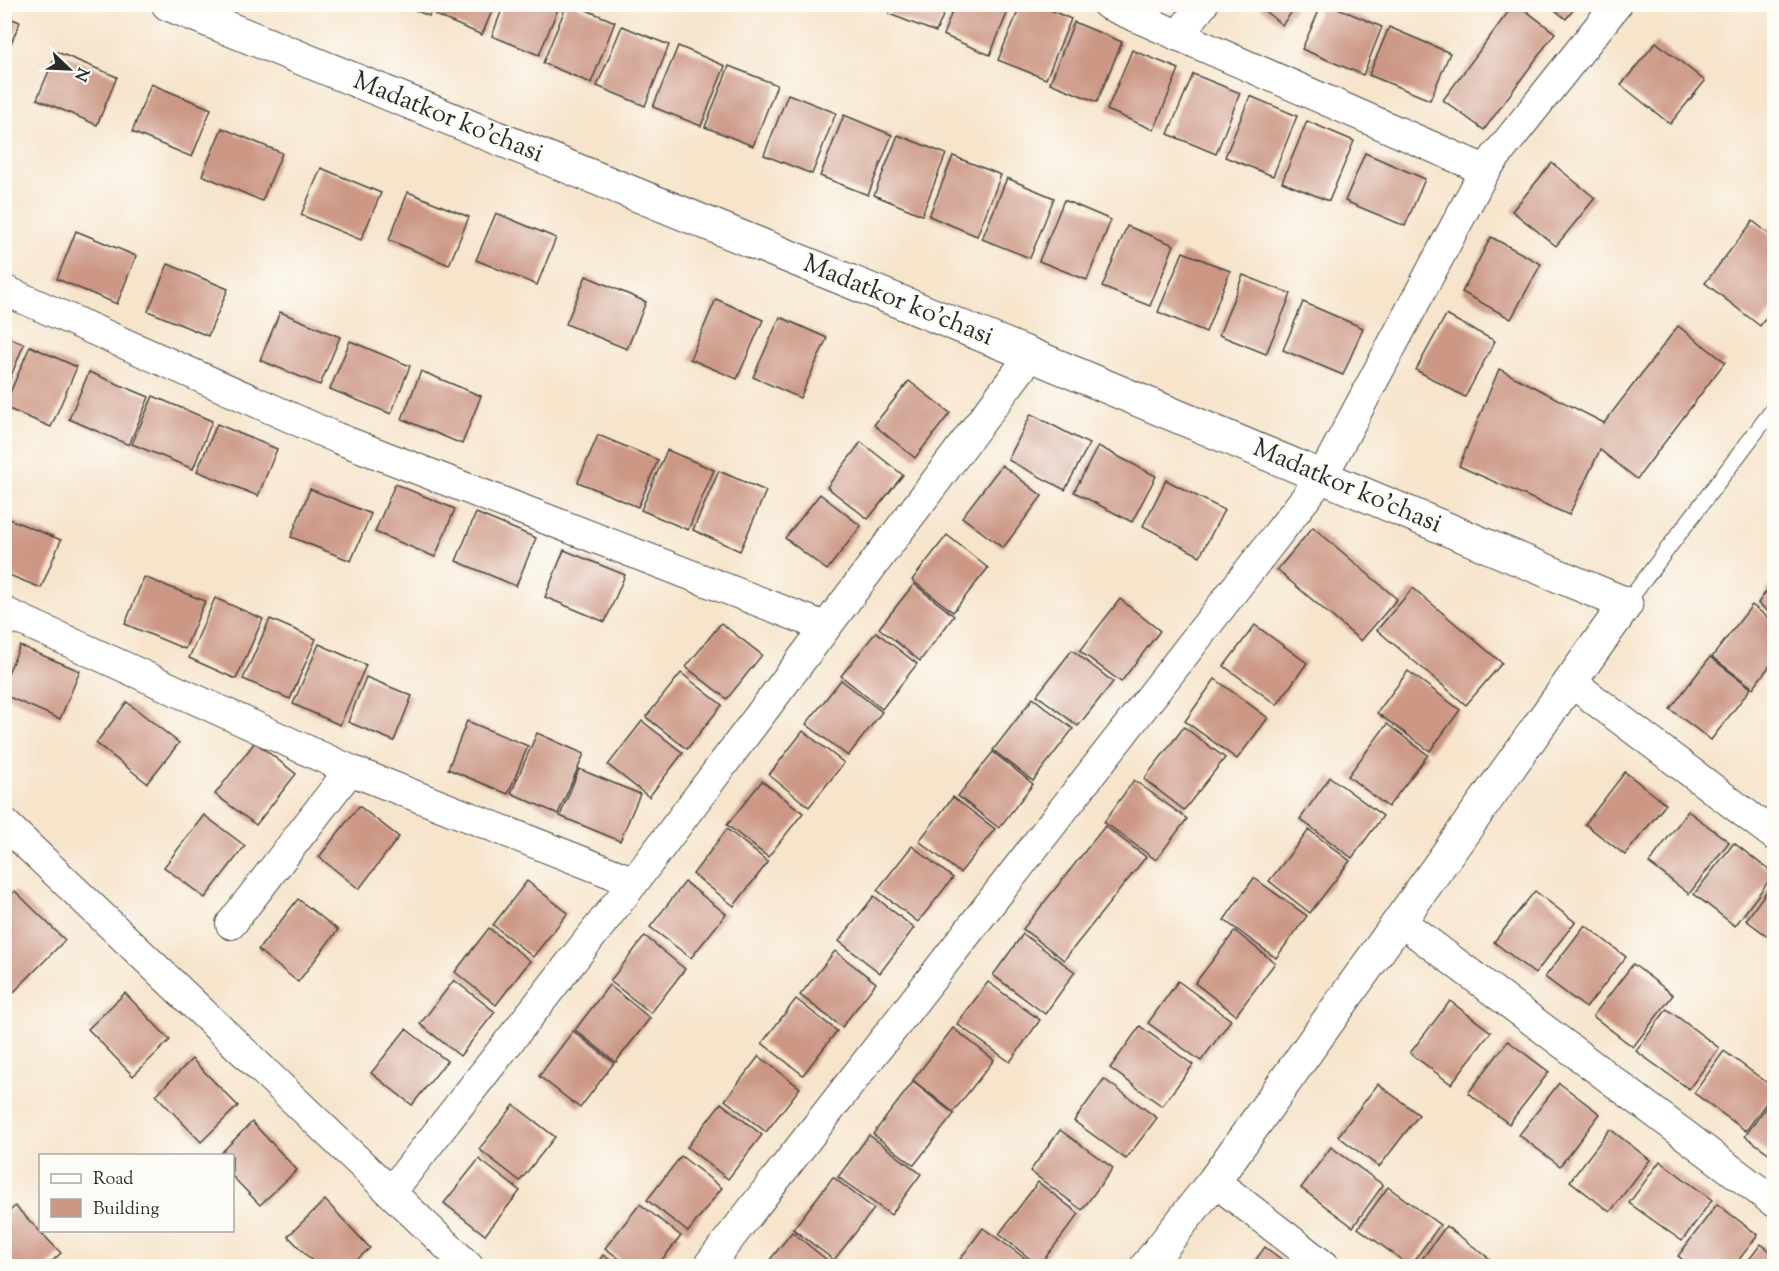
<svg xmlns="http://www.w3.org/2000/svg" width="1779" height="1271" font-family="'Sorts Mill Goudy',serif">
<rect width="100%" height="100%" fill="#fdfcf7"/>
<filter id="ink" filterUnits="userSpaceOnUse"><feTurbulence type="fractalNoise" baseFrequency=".0167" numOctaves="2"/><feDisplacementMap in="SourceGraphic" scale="12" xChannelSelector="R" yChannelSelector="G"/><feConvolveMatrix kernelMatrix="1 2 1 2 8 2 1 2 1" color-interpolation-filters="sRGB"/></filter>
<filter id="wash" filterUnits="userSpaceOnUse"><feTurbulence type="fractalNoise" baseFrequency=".008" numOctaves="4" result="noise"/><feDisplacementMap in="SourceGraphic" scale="24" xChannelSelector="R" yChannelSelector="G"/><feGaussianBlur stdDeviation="1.35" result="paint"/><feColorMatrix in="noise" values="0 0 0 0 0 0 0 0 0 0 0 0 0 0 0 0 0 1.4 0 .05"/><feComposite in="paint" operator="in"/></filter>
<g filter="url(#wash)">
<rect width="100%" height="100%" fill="#f6e4cb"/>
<g id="blocks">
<g fill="#cc9785">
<path d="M400,4H434L429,16Z"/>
<path d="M439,4H495L482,35L435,15Z"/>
<path d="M504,4H560L539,55L492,36Z"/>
<path d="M567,4H572L615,22L591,83L543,63Z"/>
<path d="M892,4H948L936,32L889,14Z"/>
<path d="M955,4H1011L990,55L943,35Z"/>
<path d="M1021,4H1036L1071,19L1046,79L998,60Z"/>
<path d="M1256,4H1298L1282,25Z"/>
<path d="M1322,4H1328L1382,27L1363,75L1302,49Z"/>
<path d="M1514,4H1517L1555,33L1484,130L1443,100Z"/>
<path d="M1547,4H1578L1566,19Z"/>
<path d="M4,16L20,22L5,58H4Z"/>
<path d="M1074,22L1122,42L1097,102L1050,83Z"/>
<path d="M622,26L669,45L645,106L597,86Z"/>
<path d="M1389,27L1450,53L1430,100L1369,75Z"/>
<path d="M1656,42L1705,81L1670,124L1621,85Z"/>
<path d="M678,46L725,66L701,126L653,107Z"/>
<path d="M1132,50L1179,69L1154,130L1107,110Z"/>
<path d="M57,52L117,77L97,125L37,99Z"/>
<path d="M729,66L777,85L753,146L705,127Z"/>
<path d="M1193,74L1240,93L1216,154L1168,134Z"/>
<path d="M151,84L211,109L192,157L132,132Z"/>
<path d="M788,94L836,113L812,174L764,155Z"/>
<path d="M1250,96L1297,116L1273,176L1225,157Z"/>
<path d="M844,115L892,135L868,195L820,176Z"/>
<path d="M1307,121L1354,141L1329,201L1282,182Z"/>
<path d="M222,128L282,153L262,201L202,175Z"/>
<path d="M898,135L946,154L922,215L874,195Z"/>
<path d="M1365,153L1425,179L1405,226L1345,201Z"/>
<path d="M953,156L1001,175L977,236L929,216Z"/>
<path d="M1552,163L1595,198L1556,246L1512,211Z"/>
<path d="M321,168L381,193L361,240L301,215Z"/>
<path d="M1007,178L1054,198L1030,258L982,239Z"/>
<path d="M408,192L469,217L449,265L389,240Z"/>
<path d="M1064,200L1111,220L1087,280L1039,261Z"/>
<path d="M496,213L556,238L537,285L476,260Z"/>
<path d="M1753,221L1774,238V307L1760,326L1705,283Z"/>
<path d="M1127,226L1174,245L1150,306L1102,287Z"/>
<path d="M76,231L136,256L117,304L57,279Z"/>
<path d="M1491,237L1541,264L1511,319L1462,292Z"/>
<path d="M1183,252L1230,271L1206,332L1158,312Z"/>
<path d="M168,264L228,289L208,336L148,311Z"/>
<path d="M1243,275L1291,294L1266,354L1219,335Z"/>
<path d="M586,276L646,302L627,349L566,324Z"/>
<path d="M716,299L763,320L737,379L690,359Z"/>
<path d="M1303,302L1363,328L1343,375L1283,350Z"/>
<path d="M280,312L340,337L320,385L260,360Z"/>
<path d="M1446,315L1495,341L1465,397L1416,370Z"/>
<path d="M780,317L827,338L800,398L753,377Z"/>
<path d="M1678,326L1725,362L1637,479L1600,450L1569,515L1459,466L1499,369L1604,423Z"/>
<path d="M4,336L24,344L5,391H4Z"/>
<path d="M350,341L410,366L391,414L330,389Z"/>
<path d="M30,346L77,367L51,427L4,407Z"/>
<path d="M421,371L481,396L462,444L402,419Z"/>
<path d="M89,372L149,397L129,445L69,419Z"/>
<path d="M909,381L950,413L915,458L874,425Z"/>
<path d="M153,396L212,421L193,469L132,444Z"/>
<path d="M1031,414L1089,444L1065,490L1008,460Z"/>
<path d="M217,424L277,449L258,496L197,471Z"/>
<path d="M598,435L658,460L638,507L578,482Z"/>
<path d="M861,442L903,475L868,519L827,487Z"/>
<path d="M1098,446L1156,476L1132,522L1074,492Z"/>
<path d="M667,450L714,470L688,530L641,510Z"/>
<path d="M1002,465L1042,496L1003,548L962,517Z"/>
<path d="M719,471L766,491L740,551L693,530Z"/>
<path d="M1166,480L1224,510L1200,556L1143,526Z"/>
<path d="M395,484L455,509L435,557L375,532Z"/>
<path d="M310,489L371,514L351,561L291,537Z"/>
<path d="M820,494L861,526L827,570L785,538Z"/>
<path d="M476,513L536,538L516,586L456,561Z"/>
<path d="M4,517L61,540L41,588L4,573Z"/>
<path d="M1313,527L1397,599L1361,641L1277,570Z"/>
<path d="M947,535L988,568L953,612L912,580Z"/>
<path d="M564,550L625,575L605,622L545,597Z"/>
<path d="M144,577L205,601L185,649L125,624Z"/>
<path d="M1774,580V616L1758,603Z"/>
<path d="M914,584L954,616L920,661L879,628Z"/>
<path d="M1413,588L1502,663L1466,705L1377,630Z"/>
<path d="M215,598L263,619L236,679L189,658Z"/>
<path d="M1120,599L1160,631L1121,682L1080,651Z"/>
<path d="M1752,605L1774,622V660L1753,688L1712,657Z"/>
<path d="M270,619L316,639L290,699L243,679Z"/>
<path d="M721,623L762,655L727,699L686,667Z"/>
<path d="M1255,625L1307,663L1277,705L1224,666Z"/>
<path d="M876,632L917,664L882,709L841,676Z"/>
<path d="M4,639L11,642L5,659H4Z"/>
<path d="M319,644L366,665L340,725L293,704Z"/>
<path d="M20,646L80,671L60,719L4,695V682Z"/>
<path d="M1072,650L1113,682L1078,726L1037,695Z"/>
<path d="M1710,657L1751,688L1711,740L1670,709Z"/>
<path d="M1408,671L1460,710L1430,751L1377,713Z"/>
<path d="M681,673L722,705L687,749L646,717Z"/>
<path d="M366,677L412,696L394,741L348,722Z"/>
<path d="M1215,679L1268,718L1237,759L1185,721Z"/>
<path d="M841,680L882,712L848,756L806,724Z"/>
<path d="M1033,698L1073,729L1033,781L993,750Z"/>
<path d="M127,702L179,743L147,783L96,743Z"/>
<path d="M467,721L528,746L508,794L448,769Z"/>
<path d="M642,721L683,753L649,797L608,765Z"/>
<path d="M1387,724L1428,755L1388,807L1348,776Z"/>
<path d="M1184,727L1225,758L1184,810L1144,779Z"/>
<path d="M803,731L844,763L809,807L769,775Z"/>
<path d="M537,733L584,754L558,814L511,793Z"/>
<path d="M255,742L296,774L256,825L215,794Z"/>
<path d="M993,752L1033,784L999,828L958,796Z"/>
<path d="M579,769L640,794L620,841L560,816Z"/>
<path d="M1625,772L1666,804L1625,855L1585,824Z"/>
<path d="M1330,777L1383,816L1352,858L1300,819Z"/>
<path d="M1134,780L1187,819L1156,860L1104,822Z"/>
<path d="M762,781L803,813L768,857L727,825Z"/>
<path d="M953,797L995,829L960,873L919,841Z"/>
<path d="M359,806L399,837L359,889L319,857Z"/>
<path d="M1688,811L1729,842L1689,894L1649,863Z"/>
<path d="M204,815L245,846L205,898L164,867Z"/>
<path d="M1105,826L1146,857L1064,960L1023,929Z"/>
<path d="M727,829L768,862L734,906L693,874Z"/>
<path d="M1309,830L1350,861L1310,913L1269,881Z"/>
<path d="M1734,843L1774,874L1735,926L1694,894Z"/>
<path d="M912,846L953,878L918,922L877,890Z"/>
<path d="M1254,878L1307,916L1276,958L1224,920Z"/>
<path d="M527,881L568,913L533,957L493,925Z"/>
<path d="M1774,881V941L1746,920Z"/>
<path d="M685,882L726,914L691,958L650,927Z"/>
<path d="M15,891L65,940L9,997L4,993V902Z"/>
<path d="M1535,891L1575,922L1535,974L1494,942Z"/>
<path d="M874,896L914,928L880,973L839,941Z"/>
<path d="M298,899L338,930L298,982L258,950Z"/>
<path d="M1585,925L1626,957L1586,1008L1545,977Z"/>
<path d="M489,928L530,961L496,1005L455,972Z"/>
<path d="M1235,931L1275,963L1236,1015L1195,983Z"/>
<path d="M1023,934L1075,972L1045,1014L993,975Z"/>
<path d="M645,936L685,969L651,1013L610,981Z"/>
<path d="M835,951L876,983L842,1027L800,995Z"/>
<path d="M1633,964L1673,995L1633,1047L1593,1016Z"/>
<path d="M454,980L495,1012L460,1056L420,1024Z"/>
<path d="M1178,981L1231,1020L1201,1061L1148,1023Z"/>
<path d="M988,982L1040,1020L1010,1062L957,1024Z"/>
<path d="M609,985L650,1018L616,1062L575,1030Z"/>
<path d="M125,993L170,1040L133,1076L88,1029Z"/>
<path d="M796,999L837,1031L803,1075L762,1043Z"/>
<path d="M1450,1001L1491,1032L1451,1084L1410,1053Z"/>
<path d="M1667,1009L1719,1048L1689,1089L1636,1051Z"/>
<path d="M1140,1026L1193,1065L1162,1106L1110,1068Z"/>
<path d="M953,1028L994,1060L953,1112L913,1080Z"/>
<path d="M406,1029L447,1061L412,1105L371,1073Z"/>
<path d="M573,1031L614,1063L580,1108L539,1076Z"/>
<path d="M1508,1041L1549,1072L1509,1124L1468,1093Z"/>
<path d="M1724,1051L1774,1088V1092L1746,1131L1694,1093Z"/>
<path d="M759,1056L800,1088L766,1132L725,1100Z"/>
<path d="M192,1059L238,1106L201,1142L156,1095Z"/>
<path d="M1104,1079L1157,1118L1126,1159L1074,1121Z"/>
<path d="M913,1082L954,1114L914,1165L873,1134Z"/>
<path d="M1559,1083L1600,1114L1560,1166L1519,1135Z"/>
<path d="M1378,1084L1419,1115L1379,1167L1338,1136Z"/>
<path d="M1774,1096V1157L1745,1136Z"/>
<path d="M721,1103L762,1135L728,1179L687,1147Z"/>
<path d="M514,1105L555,1137L520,1181L479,1149Z"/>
<path d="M252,1122L297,1170L260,1205L232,1176V1156H218Z"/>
<path d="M1610,1129L1650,1160L1610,1212L1570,1181Z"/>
<path d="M1060,1130L1113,1168L1082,1210L1030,1171Z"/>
<path d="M869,1135L921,1174L891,1215L838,1177Z"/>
<path d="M1331,1147L1383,1185L1353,1227L1301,1188Z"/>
<path d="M681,1156L722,1188L688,1232L647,1200Z"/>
<path d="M479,1159L520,1191L485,1235L444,1203Z"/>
<path d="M1660,1161L1712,1200L1682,1241L1629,1203Z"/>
<path d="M833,1177L874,1209L834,1260L793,1229Z"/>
<path d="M1038,1182L1079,1214L1039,1266L999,1234Z"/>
<path d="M1388,1187L1440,1225L1410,1266L1358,1228Z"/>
<path d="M325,1200L370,1248L350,1266H317L288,1236Z"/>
<path d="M640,1204L681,1236L657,1266H629L605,1248Z"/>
<path d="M1717,1204L1758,1235L1734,1266H1692L1678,1256Z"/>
<path d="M15,1206L61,1253L47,1266H4V1217Z"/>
<path d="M1446,1226L1498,1265L1497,1266H1417Z"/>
<path d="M983,1228L1036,1266H955Z"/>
<path d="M792,1232L832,1264L830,1266H765Z"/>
<path d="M1761,1244L1774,1254V1266H1744Z"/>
<path d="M1265,1247L1290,1266H1251Z"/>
<path d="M603,1255L618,1266H595Z"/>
<path d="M382,1260L389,1266H375Z"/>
</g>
</g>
</g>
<g filter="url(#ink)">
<use href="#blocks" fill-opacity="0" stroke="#494743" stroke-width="1.5"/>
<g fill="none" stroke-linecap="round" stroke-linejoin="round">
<g stroke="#494743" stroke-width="17">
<path id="service" d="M1626,604L1774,408"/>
</g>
<g stroke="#494743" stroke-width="32">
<g id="minor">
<path d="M1107,4L1485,170"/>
<path d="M1178,36L1203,4"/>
<path d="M4,290L337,438L825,627"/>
<path d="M4,612L350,770L634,882"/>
<path d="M1571,682L1774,835"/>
<path d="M4,823L468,1266"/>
<path d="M1400,921L1774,1202"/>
<path d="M231,924L350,770"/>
<path d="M1214,1181L1324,1266"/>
<path d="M391,1192L634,882L1031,355"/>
<path d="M708,1266L1322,477L1485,170L1617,4"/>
</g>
</g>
<g stroke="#494743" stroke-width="35">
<path id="tertiary" d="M168,4L1031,355L1626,604L1214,1181L1147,1266"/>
</g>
<use href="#service" stroke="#fff" stroke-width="15"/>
<use href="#minor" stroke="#fff" stroke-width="30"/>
<use href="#tertiary" stroke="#fff" stroke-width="33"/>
</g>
</g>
<g text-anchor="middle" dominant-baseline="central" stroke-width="4.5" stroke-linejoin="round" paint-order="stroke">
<g font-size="26" fill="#2b2b2b" stroke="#fdfcf7">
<text transform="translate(448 118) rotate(22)">Madatkor ko'chasi</text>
<text transform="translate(898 301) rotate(22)">Madatkor ko'chasi</text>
<text transform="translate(1347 487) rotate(23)">Madatkor ko'chasi</text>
</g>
</g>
<rect width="1779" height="1271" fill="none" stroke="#fdfcf7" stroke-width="24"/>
<rect x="39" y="1154" width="195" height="78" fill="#fdfcf7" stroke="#a9a8a5" stroke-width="1.5"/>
<rect x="51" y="1174" width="30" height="9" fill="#ffffff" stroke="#a9a8a5" stroke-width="1.5"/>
<text x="93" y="1184" font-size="18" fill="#2b2b2b">Road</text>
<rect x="51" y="1199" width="30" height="18" fill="#cc9785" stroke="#a9a8a5" stroke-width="1.5"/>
<text x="93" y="1214" font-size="18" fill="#2b2b2b">Building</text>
<g transform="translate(69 69) rotate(113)" stroke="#fdfcf7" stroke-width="4.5" paint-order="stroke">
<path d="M0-4.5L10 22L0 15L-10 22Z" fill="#2b2b2b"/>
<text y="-9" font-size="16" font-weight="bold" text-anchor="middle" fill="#2b2b2b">N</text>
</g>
</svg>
